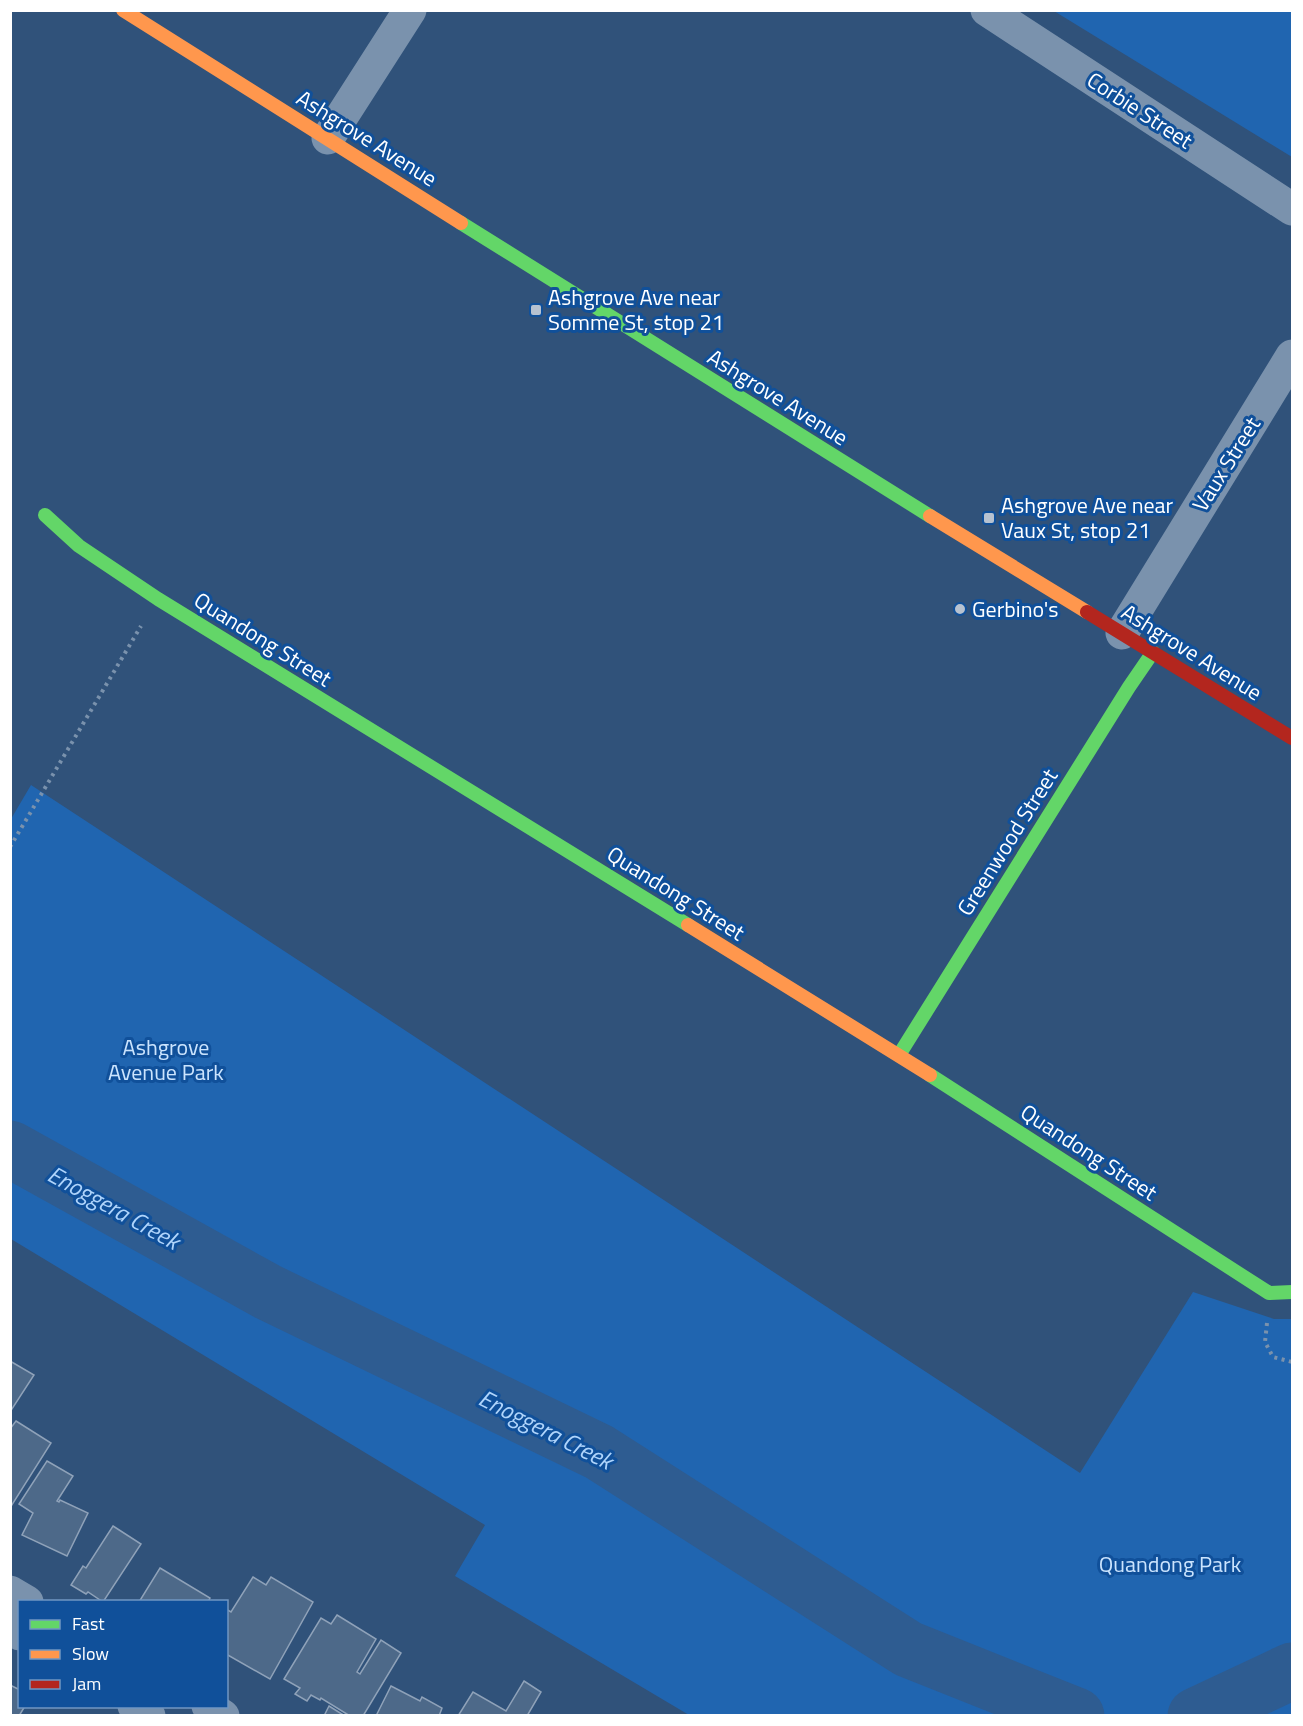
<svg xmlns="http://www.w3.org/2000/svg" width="1303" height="1726" font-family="'Titillium Web',sans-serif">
<rect width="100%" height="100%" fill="#30527a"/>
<g fill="#2065b0">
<path d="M1054,11H1292V157Z"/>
<path d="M31,785L1080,1473L1193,1292L1274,1319H1292V1715H689L455,1576L485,1525L11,1239V819Z"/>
</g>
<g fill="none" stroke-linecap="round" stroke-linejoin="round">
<g stroke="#2e5c91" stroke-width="57">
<path d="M10,1149L268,1292L599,1452L908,1649L1076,1716"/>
<path d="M1196,1716L1292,1671"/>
</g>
</g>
<g fill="#4d6989" stroke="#8fa2b9" stroke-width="1.5">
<path d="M10,1361L34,1375L10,1412Z"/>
<path d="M16,1421L51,1443L10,1508V1429Z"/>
<path d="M47,1461L73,1476L57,1501L59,1502L60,1500L88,1513L67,1556L22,1535L33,1513L19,1504Z"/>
<path d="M113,1526L141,1544L103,1602L88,1592L86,1594L71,1585L83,1566L86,1568Z"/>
<path d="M160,1568L210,1598L208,1602H139Z"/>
<path d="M253,1577L266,1585L271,1577L313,1602L270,1679L226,1654V1609L231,1612Z"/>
<path d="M337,1615L376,1639L357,1672L360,1674L381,1640L401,1653L363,1716H350L321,1698L320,1700L311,1695L307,1701L295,1694L300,1688L284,1679L321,1618L331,1624Z"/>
<path d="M524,1681L541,1692L527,1716H458L473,1692L506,1711Z"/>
<path d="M10,1685L20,1690V1706H25L19,1716H10Z"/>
<path d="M391,1686L420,1701L422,1697L442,1708L439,1716H376Z"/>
<path d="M329,1706L345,1716H324Z"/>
</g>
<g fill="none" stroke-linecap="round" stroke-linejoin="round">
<g stroke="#7a92ad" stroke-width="4" stroke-dasharray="3 4.5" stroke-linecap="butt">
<path d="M10,847L141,626"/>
<path d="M1267,1323L1265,1342L1273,1357L1292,1362"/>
</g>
<g stroke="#7a92ad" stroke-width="33">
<path d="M987,10L1292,209"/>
<path d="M328,138L410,10"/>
<path d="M1122,633L1292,356"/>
<path d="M10,1592L27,1602"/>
<path d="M10,1628L20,1634"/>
<path d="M134,1706L149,1716"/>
<path d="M208,1706L223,1716"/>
</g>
<g stroke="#63d668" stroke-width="14">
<path d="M461,223L930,516"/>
<path d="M45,515L79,546L158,599L688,925"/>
<path d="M899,1055L1129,687L1153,652"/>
<path d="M930,1075L1269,1293L1292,1292"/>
</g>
<g stroke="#ff974d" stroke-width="14">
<path d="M123,10L461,223"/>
<path d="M930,516L1087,612"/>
<path d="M688,925L930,1075"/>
</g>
<path stroke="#b3261e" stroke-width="14" d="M1087,612L1292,738"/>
</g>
<g fill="#b7c2d0" stroke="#10509a" stroke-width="2">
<rect x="530" y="304" width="12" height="12" rx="3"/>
<rect x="983" y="512" width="12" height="12" rx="3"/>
<circle cx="960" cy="609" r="6"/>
</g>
<g text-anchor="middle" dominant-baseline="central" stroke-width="6" stroke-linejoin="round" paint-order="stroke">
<g font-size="22" fill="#fff" stroke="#10509a">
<text transform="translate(1140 110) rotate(33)">Corbie Street</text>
<text transform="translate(367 138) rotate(32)">Ashgrove Avenue</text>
<text transform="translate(778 397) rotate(32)">Ashgrove Avenue</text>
<text transform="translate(1226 464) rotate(-58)">Vaux Street</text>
<text transform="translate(263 639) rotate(32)">Quandong Street</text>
<text transform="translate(1192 652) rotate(32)">Ashgrove Avenue</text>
<text transform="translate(1007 842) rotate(-58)">Greenwood Street</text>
<text transform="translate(676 893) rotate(32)">Quandong Street</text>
<text transform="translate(1089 1152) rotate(33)">Quandong Street</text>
</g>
<g font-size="22" fill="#fff" stroke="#10509a" text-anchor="start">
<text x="548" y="297">Ashgrove Ave near<tspan x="548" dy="25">Somme St, stop 21</tspan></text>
<text x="1001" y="505">Ashgrove Ave near<tspan x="1001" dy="25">Vaux St, stop 21</tspan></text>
<text x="972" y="609">Gerbino's</text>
</g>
<g font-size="22" fill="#cbe4fe" stroke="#10509a">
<text x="166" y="1047">Ashgrove<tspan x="166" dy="25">Avenue Park</tspan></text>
<text x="1170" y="1564">Quandong Park</text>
</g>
<g font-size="24" font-style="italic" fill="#afd4fb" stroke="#10509a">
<text transform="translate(114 1207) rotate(29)">Enoggera Creek</text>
<text transform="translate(546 1429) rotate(27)">Enoggera Creek</text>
</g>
</g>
<rect width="1303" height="1726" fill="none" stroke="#ffffff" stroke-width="24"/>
<rect x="18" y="1600" width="210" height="108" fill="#10509a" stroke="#7096c2" stroke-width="1.5"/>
<rect x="30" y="1620" width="30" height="9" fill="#63d668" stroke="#7096c2" stroke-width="1.5"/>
<text x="72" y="1630" font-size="18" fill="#ffffff">Fast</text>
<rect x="30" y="1650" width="30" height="9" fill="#ff974d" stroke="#7096c2" stroke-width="1.5"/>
<text x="72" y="1660" font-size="18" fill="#ffffff">Slow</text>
<rect x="30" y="1680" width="30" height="9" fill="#b3261e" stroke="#7096c2" stroke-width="1.5"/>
<text x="72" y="1690" font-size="18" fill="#ffffff">Jam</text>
</svg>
